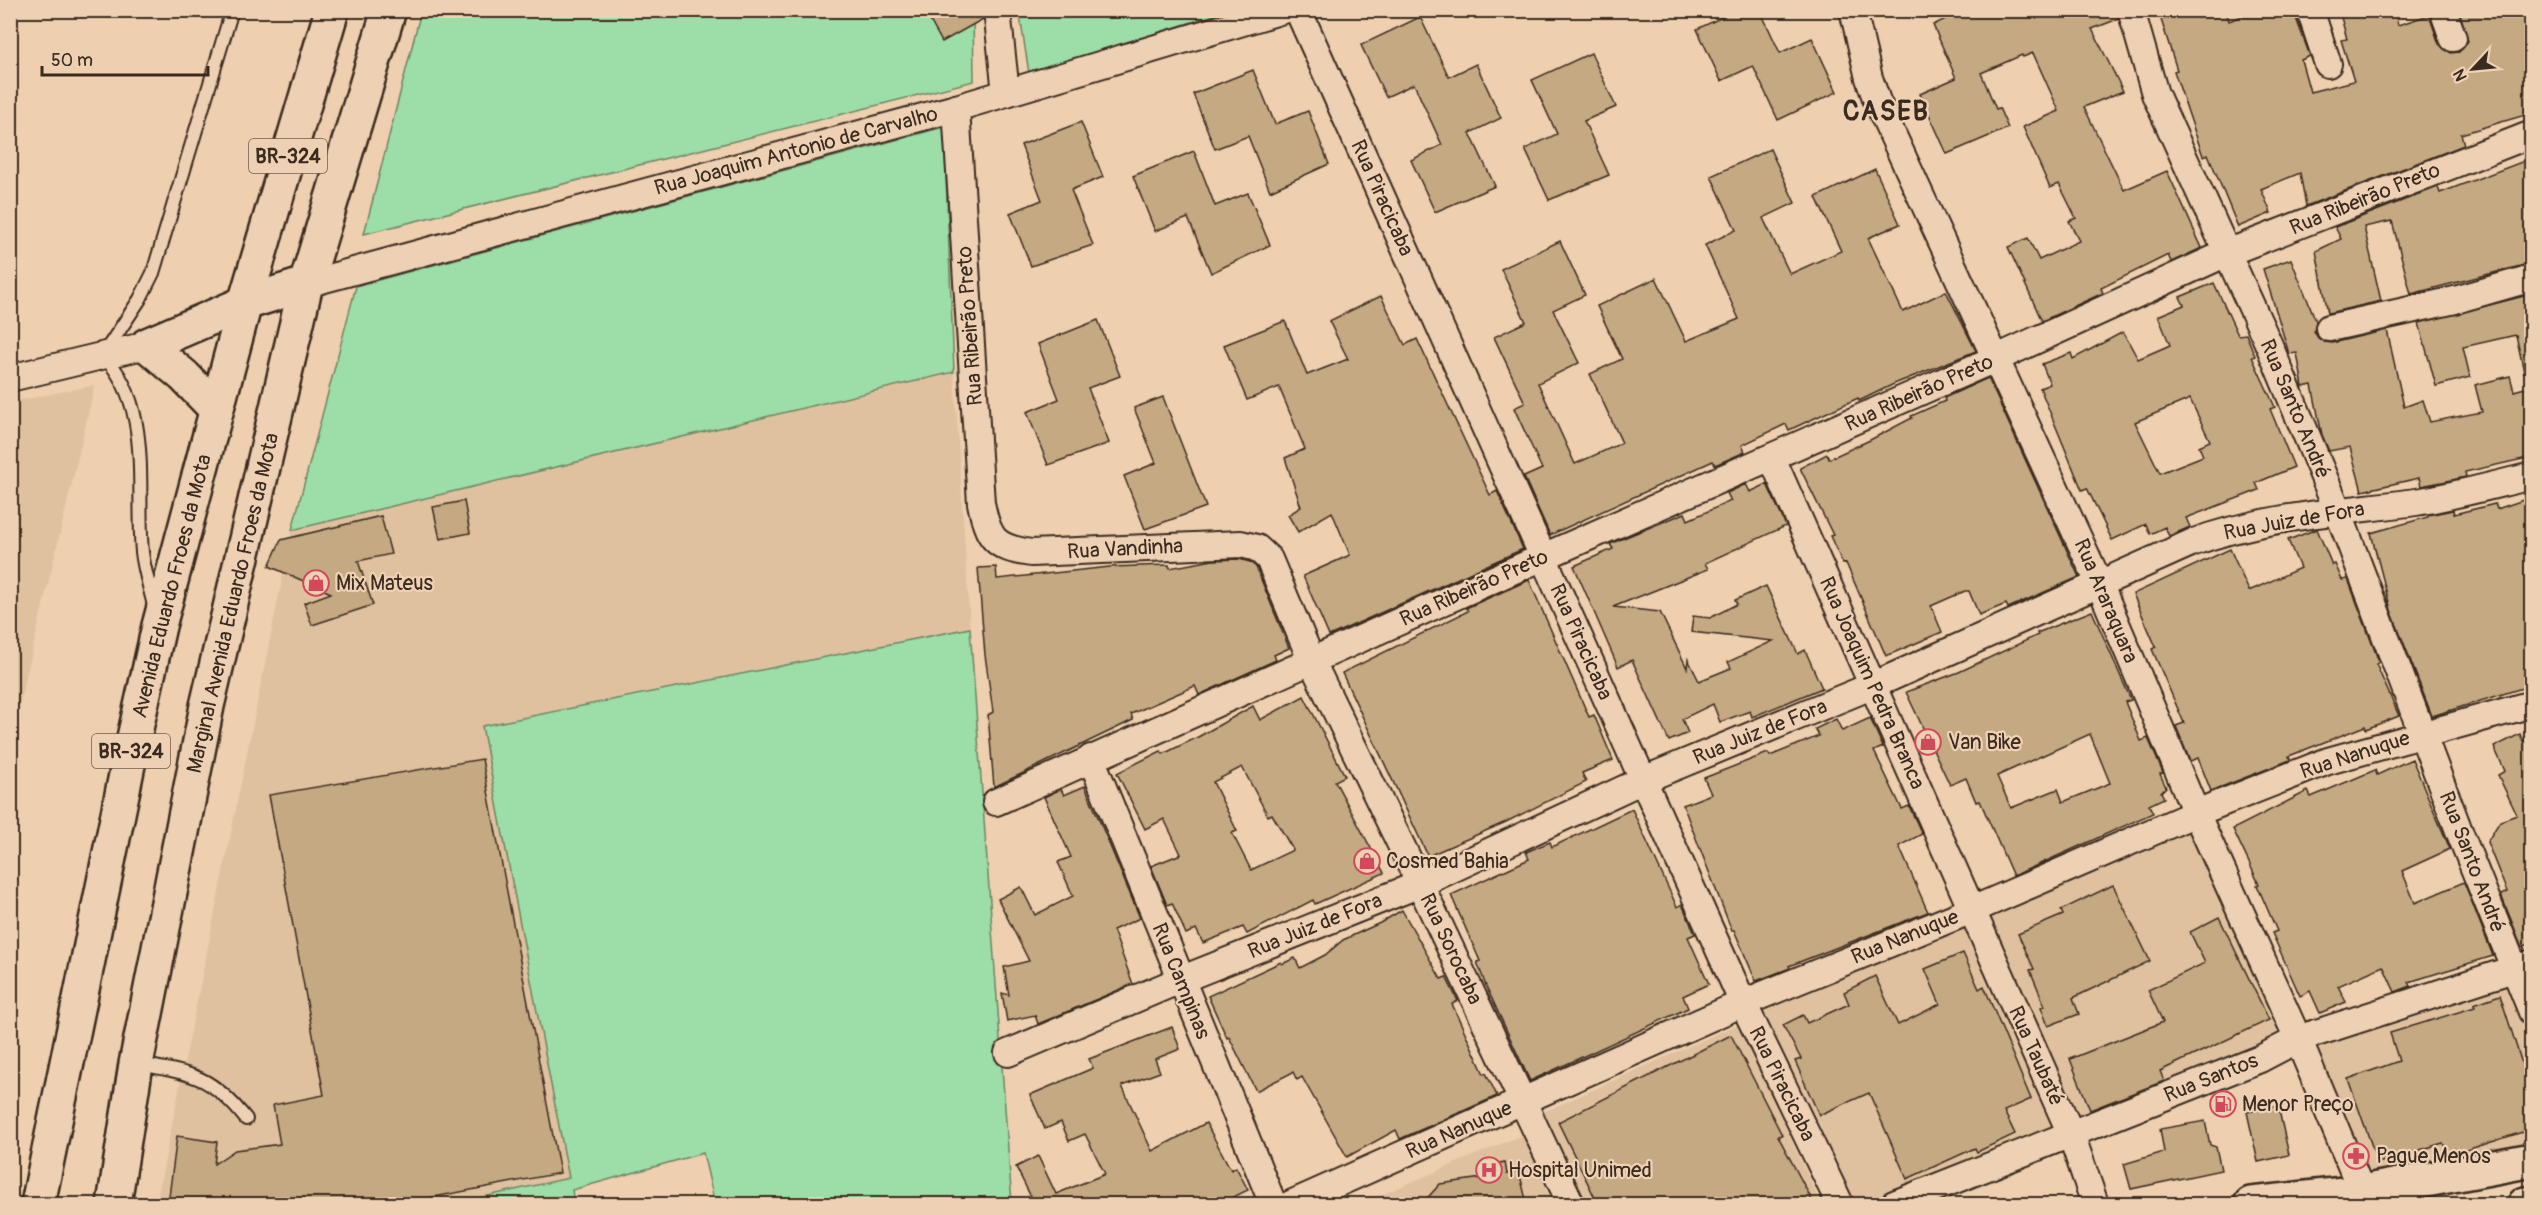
<svg xmlns="http://www.w3.org/2000/svg" width="2542" height="1215" font-family="Pangolin,sans-serif">
<rect width="100%" height="100%" fill="#eed0b0"/>
<filter id="ink" filterUnits="userSpaceOnUse"><feTurbulence type="fractalNoise" baseFrequency=".0167" numOctaves="2"/><feDisplacementMap in="SourceGraphic" scale="12" xChannelSelector="R" yChannelSelector="G"/><feConvolveMatrix kernelMatrix="1 2 1 2 8 2 1 2 1" color-interpolation-filters="sRGB"/></filter>
<g filter="url(#ink)">
<g fill="#dfc19f">
<path d="M954,372L970,628L482,727L571,1182L455,1204H156L292,530Z"/>
<path d="M95,385L11,741V402Z"/>
<path d="M2187,821L2289,1036L2075,1120L1987,918Z"/>
<path d="M1969,921L2058,1127L1875,1204H1845L1753,1008Z"/>
<path d="M2504,982L2531,1048V1149L2371,1180L2311,1045Z"/>
<path d="M1738,1024L1821,1204H1588L1544,1112Z"/>
<path d="M1522,1135L1553,1204H1360Z"/>
</g>
<g fill="#9ddda7" stroke="#6c8462" stroke-width="1.5">
<path d="M1019,10L1227,11L1029,73Z"/>
<path d="M421,11H973L974,81L364,234Z"/>
<path d="M944,127L954,372L292,530L356,286Z"/>
<path d="M970,628L1012,1204H715L703,1153L572,1190L574,1204H451L569,1178L482,726Z"/>
</g>
<g fill="#c5a983" stroke="#3b2a1e" stroke-width="1.5" fill-rule="evenodd">
<path d="M924,10H982L983,19L942,42Z"/>
<path d="M1737,10H1760L1780,53L1812,38L1837,92L1778,120L1753,66L1721,81L1697,29Z"/>
<path d="M1976,10H2116L2118,19L2092,29L2123,91L2084,107L2124,190L2167,171L2202,248L2171,262L2168,255L2101,288L2103,293L2042,321L2008,247L2028,238L2039,260L2079,241L2069,221L2076,218L2059,184L2050,188L2023,127L2059,111L2033,53L2023,57L2022,55L1981,73L1996,109L1999,108L2008,128L1947,154L1920,94L1956,78L1933,25L1958,13L1960,17Z"/>
<path d="M2158,10H2226L2229,21L2258,10H2293L2310,56L2301,60L2310,92L2354,81L2341,40L2347,39L2339,10H2394L2398,25L2429,15L2439,44L2451,53L2459,52L2468,41L2459,10H2525L2528,20H2532V113L2461,134L2464,145L2306,206L2300,173L2261,189L2271,213L2238,227L2208,154L2203,156L2174,71L2177,70Z"/>
<path d="M1420,17L1449,77L1476,64L1501,118L1470,133L1495,186L1435,212L1411,160L1442,145L1414,84L1386,97L1361,45Z"/>
<path d="M1591,53L1616,107L1584,121L1609,175L1549,200L1525,149L1557,134L1532,80Z"/>
<path d="M1253,70L1275,124L1308,111L1329,164L1270,191L1248,136L1215,149L1193,94Z"/>
<path d="M1081,122L1103,177L1071,190L1093,245L1031,266L1010,213L1042,200L1021,145Z"/>
<path d="M1770,149L1795,203L1763,218L1790,274L1841,251L1816,197L1875,169L1900,224L1868,238L1903,312L1946,291L1976,351L1894,384L1859,401L1858,398L1789,430L1786,424L1742,445L1745,452L1715,465L1713,461L1550,535L1524,477L1542,469L1514,408L1525,403L1494,337L1526,322L1501,269L1560,241L1585,295L1553,310L1579,363L1538,383L1575,464L1622,443L1590,374L1622,359L1597,306L1656,278L1686,341L1739,319L1705,245L1736,230L1711,176Z"/>
<path d="M1194,151L1215,206L1248,193L1270,245L1211,273L1188,218L1155,231L1133,176Z"/>
<path d="M2532,158V263L2411,294L2392,221L2364,227L2381,301L2328,313L2316,251L2341,239L2335,227L2438,187L2440,193Z"/>
<path d="M2291,259L2316,321L2314,331L2318,338L2324,342L2332,343L2387,330L2404,407L2423,400L2430,422L2482,412L2475,385L2510,376L2514,391L2532,386V457L2465,472L2466,477L2442,482L2421,486L2419,478L2362,491L2350,447L2329,451L2322,435L2312,385L2303,387L2297,353L2289,354L2278,317L2263,269Z"/>
<path d="M2214,283L2238,335L2246,334L2255,356L2252,357L2275,407L2270,409L2294,467L2256,483L2259,490L2186,518L2190,527L2169,536L2165,527L2150,534L2146,524L2112,540L2087,488L2082,490L2040,388L2050,384L2042,364L2071,353L2073,359L2123,332L2138,359L2170,345L2158,316L2184,305L2180,297ZM2190,399L2210,441L2199,446L2203,456L2160,473L2135,422Z"/>
<path d="M2532,294V371L2524,372L2516,335L2463,347L2470,377L2436,386L2419,323Z"/>
<path d="M1381,296L1405,345L1417,339L1490,495L1497,491L1523,549L1329,636L1303,576L1350,555L1332,512L1298,532L1288,515L1301,507L1285,458L1305,449L1279,387L1247,400L1224,345L1285,321L1307,375L1348,359L1329,321Z"/>
<path d="M1098,320L1120,376L1088,388L1109,443L1048,465L1027,412L1059,399L1038,344Z"/>
<path d="M1988,378L2079,577L2008,608L2006,604L1979,615L1969,591H1965L1931,606L1942,632L1886,656L1846,563L1843,564L1830,536L1833,535L1800,468L1827,454L1829,459L1870,440L1912,418L1911,416L1945,401L1944,398Z"/>
<path d="M1163,397L1206,507L1145,529L1124,476L1156,463L1134,408Z"/>
<path d="M1746,484L1750,492L1767,484L1786,526L1705,563L1708,569L1613,607L1660,612L1687,668L1688,659L1699,681L1731,668L1728,662L1773,641L1691,632L1693,616L1710,618L1737,604L1735,600L1766,586L1798,654L1805,650L1822,688L1752,717L1750,711L1720,722L1713,704L1682,719L1688,733L1669,741L1632,660L1618,667L1574,566L1613,549L1610,544L1626,537L1685,513L1688,520L1731,501L1727,493Z"/>
<path d="M2532,497V685L2432,716L2391,610L2371,533L2428,517V515L2453,510L2454,514L2495,504L2497,509Z"/>
<path d="M464,501L470,533L440,539L433,507Z"/>
<path d="M381,516L391,554L358,561L373,605L312,625L304,603L331,593L269,566L281,540Z"/>
<path d="M2317,529L2332,565L2335,564L2342,580L2348,579L2379,662L2376,664L2399,716L2366,729L2365,726L2289,756L2290,760L2211,791L2198,758L2190,761L2176,726L2184,723L2152,649L2156,647L2133,594L2230,549L2249,591L2300,568L2288,540Z"/>
<path d="M1239,559L1250,562L1256,567L1289,648L1274,655L1276,660L1199,695L1195,686L1131,714L1133,720L994,787L988,715L993,712L985,655L978,568L996,567L997,579L1110,567L1169,565L1170,568L1213,560Z"/>
<path d="M1529,580L1589,717L1594,715L1613,760L1582,773L1586,782L1506,822L1428,856L1342,673L1468,611L1466,608Z"/>
<path d="M2092,611L2131,700L2125,702L2141,741L2148,738L2163,773L2160,774L2166,787L2161,792L2164,798L2149,805L2153,813L2013,876L1980,801L1976,802L1966,778L1950,785L1906,692L1959,672L2038,635L2037,633ZM2090,734L2110,783L2063,802L2058,789L2011,808L1997,776Z"/>
<path d="M1304,696L1345,776L1335,781L1384,873L1315,904L1313,900L1247,934L1243,927L1203,943L1196,929L1186,934L1172,903L1167,905L1151,866L1181,854L1164,819L1145,829L1117,773L1161,751L1163,754L1198,737L1253,706L1260,720ZM1242,767L1268,816L1272,814L1293,850L1251,870L1232,833L1237,831L1213,782Z"/>
<path d="M1870,718L1883,747L1874,751L1902,809L1909,806L1922,834L1899,846L1928,912L1789,966L1790,968L1756,981L1734,930L1732,931L1683,805L1711,794L1704,778L1768,753L1770,756L1819,736L1815,729L1836,719L1842,731Z"/>
<path d="M2520,734L2523,741L2532,738V943L2522,947L2501,895L2507,892L2487,842L2500,821L2517,815L2498,775L2505,771L2494,747Z"/>
<path d="M482,759L560,1173L397,1204H168L177,1136L217,1142L214,1164L235,1150L280,1144L273,1105L324,1095L269,795Z"/>
<path d="M2412,759L2450,849L2402,871L2415,903L2464,882L2493,956L2409,982L2411,986L2395,992L2383,966L2338,986L2346,1002L2320,1013L2310,991L2300,996L2272,933L2277,931L2257,885L2259,884L2233,829L2308,791L2311,797L2375,770L2377,775Z"/>
<path d="M1085,786L1140,918L1113,930L1133,984L1038,1024L1035,1015L1007,1021L1002,993L1009,995L1004,967L1029,961L998,899L1021,887L1035,915L1073,896L1058,862L1071,857L1044,797L1061,789L1064,795Z"/>
<path d="M1632,809L1677,907L1682,904L1695,934L1688,937L1709,984L1683,996L1688,1008L1530,1081L1486,986L1477,962L1480,961L1451,895L1529,859L1526,852L1550,842L1552,847Z"/>
<path d="M2113,885L2150,961L2073,998L2079,1014L2048,1026L2041,1007L2045,1006L2030,970L2034,969L2018,934L2063,915L2061,910Z"/>
<path d="M1402,910L1441,979L1446,977L1458,1001L1452,1004L1484,1074L1486,1073L1497,1096L1400,1139L1396,1130L1347,1157L1302,1077L1297,1080L1293,1072L1256,1091L1229,1037L1227,1038L1208,996L1281,962L1282,964L1295,958L1300,968L1325,955L1343,940L1380,923Z"/>
<path d="M2219,917L2269,1020L2160,1071L2164,1081L2090,1110L2070,1059L2163,1022L2148,990L2205,963L2190,932Z"/>
<path d="M1963,953L1979,989L1984,986L2031,1099L2004,1111L2015,1134L1977,1152L1975,1148L1907,1179L1869,1093L1819,1115L1795,1061L1801,1059L1783,1025L1803,1015L1807,1023L1849,1004L1844,992L1875,976L1898,1025L1940,1004L1925,969Z"/>
<path d="M2500,995L2525,1073L2532,1070V1129L2448,1156L2443,1143L2378,1163L2348,1079L2399,1061L2390,1033L2475,1007L2474,1004Z"/>
<path d="M1172,1027L1180,1049L1155,1059L1160,1072L1122,1086L1152,1151L1206,1123L1231,1170L1236,1167L1248,1190L1219,1204H1032L1034,1203L1016,1167L1038,1156L1056,1194L1105,1174L1085,1134L1069,1141L1061,1122L1045,1129L1030,1095L1093,1068L1089,1059Z"/>
<path d="M1731,1035L1782,1135L1778,1136L1814,1204H1598L1558,1122Z"/>
<path d="M2278,1106L2289,1155L2258,1162L2247,1112Z"/>
<path d="M2205,1121L2210,1145L2216,1147L2221,1170L2131,1189L2124,1164L2164,1152L2160,1129Z"/>
<path d="M1505,1162L1507,1174L1519,1171L1527,1204H1422L1440,1184L1482,1178L1485,1166Z"/>
</g>
<g fill="none" stroke-linecap="round" stroke-linejoin="round">
<g stroke="#3b2a1e" stroke-width="16">
<g id="lane">
<path d="M154,606C150,588 144,570 142,552C136,487 153,406 103,355L140,299L153,273L232,10"/>
<path d="M137,1064C191,1073 211,1075 246,1119"/>
</g>
</g>
<g stroke="#3b2a1e" stroke-width="30">
<g id="street">
<path d="M997,10L1006,93"/>
<path d="M1298,10L1743,1003L1840,1204"/>
<path d="M1853,10L1869,78L1877,101L2099,583L2196,813L2298,1039L2362,1192"/>
<path d="M2131,10L2155,94L2269,345L2338,511L2461,836L2532,1012"/>
<path d="M2310,10L2328,64"/>
<path d="M2443,10L2453,38"/>
<path d="M956,108L981,503C988,538 994,548 1031,553L1241,544L1257,548L1269,559L1312,662L1420,884L1571,1204"/>
<path d="M306,284L956,108L1283,10"/>
<path d="M2329,328L2455,300L2532,278"/>
<path d="M10,378L147,345"/>
<path d="M1772,458L2071,1134L2095,1204"/>
<path d="M1091,758L1273,1204"/>
<path d="M996,802L1543,557L1997,358L2227,253L2532,134"/>
<path d="M1008,1053L1180,980L1420,884L1643,780L1874,685L2191,543C2263,516 2340,512 2416,502C2455,496 2493,485 2532,476"/>
<path d="M1291,1204L1743,1003L1972,910L2196,813L2328,761L2532,704"/>
<path d="M1894,1204L2260,1059L2298,1039L2532,963"/>
</g>
</g>
<g stroke="#3b2a1e" stroke-width="38">
<path id="secondary" d="M114,1204L136,1064L207,706L306,284L389,10"/>
</g>
<g stroke="#3b2a1e" stroke-width="38">
<g id="primary">
<path d="M2251,1204L2362,1192L2532,1160"/>
<path d="M2525,1204L2532,1203"/>
</g>
</g>
<g stroke="#3b2a1e" stroke-width="38">
<g id="highway">
<path d="M216,409L184,376L147,345L245,303L306,284"/>
<path d="M38,1204L129,760L159,626L245,303L332,10"/>
</g>
</g>
<use href="#lane" stroke="#eed1b4" stroke-width="12"/>
<use href="#street" stroke="#eed1b4" stroke-width="26"/>
<use href="#secondary" stroke="#eed1b4" stroke-width="33"/>
<use href="#primary" stroke="#eed1b4" stroke-width="33"/>
<use href="#highway" stroke="#eed1b4" stroke-width="33"/>
</g>
</g>
<defs>
<g id="shop-ring" transform="scale(1.35)"><circle r="9.5" fill="#eed1b4" stroke="#d1495b" stroke-width="1.5"/><path d="M-5-2.5h2.3a2.7 3.5 0 0 1 5.4 0H5L5.5 6h-11ZM-1.5-2.5h3a1.5 2.3 0 0 0-3 0Z" fill="#d1495b"/></g>
<g id="fuel-ring" transform="scale(1.35)"><circle r="9.5" fill="#eed1b4" stroke="#d1495b" stroke-width="1.5"/><path d="M-5.5-6h7V0h2V4h1.3V-2.5L3-4.5l.8-.8L6-3V5H2.5V1h-1V6h-7ZM-4.2-4.7v3.2H.2V-4.7Z" fill="#d1495b"/></g>
<g id="pharmacy-ring" transform="scale(1.35)"><circle r="9.5" fill="#eed1b4" stroke="#d1495b" stroke-width="1.5"/><path d="M-2-6h4v4h4v4h-4v4h-4v-4h-4v-4h4Z" fill="#d1495b"/></g>
<g id="hospital-ring" transform="scale(1.35)"><circle r="9.5" fill="#eed1b4" stroke="#d1495b" stroke-width="1.5"/><path d="M-5-5h3v3.5h4V-5h3V5h-3V1.5h-4V5h-3Z" fill="#d1495b"/></g>
</defs>
<g fill-rule="evenodd">
<use href="#shop-ring" x="316" y="583"/>
<use href="#shop-ring" x="1928" y="742"/>
<use href="#shop-ring" x="1367" y="861"/>
<use href="#fuel-ring" x="2223" y="1104"/>
<use href="#pharmacy-ring" x="2356" y="1156"/>
<use href="#hospital-ring" x="1489" y="1170"/>
</g>
<g text-anchor="middle" dominant-baseline="central" stroke-width="4.5" stroke-linejoin="round" paint-order="stroke">
<g fill="#eed1b4" stroke="#715c4b" stroke-width="1.5">
<rect x="249" y="139" width="78" height="34" rx="4.5"/>
<rect x="92" y="734" width="78" height="34" rx="4.5"/>
</g>
<g font-size="20" font-weight="bold" fill="#3b2a1e">
<text x="288" y="156">BR-324</text>
<text x="131" y="751">BR-324</text>
</g>
<g font-size="21" fill="#3b2a1e" stroke="#eed1b4">
<text transform="translate(796 151) rotate(-15)">Rua Joaquim Antonio de Carvalho</text>
<text transform="translate(1382 198) rotate(66)">Rua Piracicaba</text>
<text transform="translate(2365 199) rotate(-22)">Rua Ribeirão Preto</text>
<text transform="translate(970 326) rotate(-94)">Rua Ribeirão Preto</text>
<text transform="translate(1919 393) rotate(-24)">Rua Ribeirão Preto</text>
<text transform="translate(2295 409) rotate(67)">Rua Santo André</text>
<text transform="translate(2294 521) rotate(-10)">Rua Juiz de Fora</text>
<text transform="translate(1125 549) rotate(-3)">Rua Vandinha</text>
<text transform="translate(172 586) rotate(-76)">Avenida Eduardo Froes da Mota</text>
<text transform="translate(1474 588) rotate(-24)">Rua Ribeirão Preto</text>
<text transform="translate(2106 601) rotate(67)">Rua Araraquara</text>
<text transform="translate(233 603) rotate(-77)">Marginal Avenida Eduardo Froes da Mota</text>
<text transform="translate(1581 642) rotate(66)">Rua Piracicaba</text>
<text transform="translate(1872 683) rotate(66)">Rua Joaquim Pedra Branca</text>
<text transform="translate(1760 732) rotate(-22)">Rua Juiz de Fora</text>
<text transform="translate(2355 755) rotate(-18)">Rua Nanuque</text>
<text transform="translate(2472 862) rotate(69)">Rua Santo André</text>
<text transform="translate(1315 926) rotate(-22)">Rua Juiz de Fora</text>
<text transform="translate(1905 937) rotate(-22)">Rua Nanuque</text>
<text transform="translate(1451 949) rotate(65)">Rua Sorocaba</text>
<text transform="translate(1181 981) rotate(68)">Rua Campinas</text>
<text transform="translate(2036 1056) rotate(66)">Rua Taubaté</text>
<text transform="translate(2211 1078) rotate(-22)">Rua Santos</text>
<text transform="translate(1782 1084) rotate(64)">Rua Piracicaba</text>
<text transform="translate(1459 1130) rotate(-24)">Rua Nanuque</text>
</g>
<g font-size="21" fill="#3b2a1e" stroke="#eed1b4" text-anchor="start">
<text x="336" y="583">Mix Mateus</text>
<text x="1948" y="742">Van Bike</text>
<text x="1386" y="861">Cosmed Bahia</text>
<text x="2242" y="1104">Menor Preço</text>
<text x="2376" y="1156">Pague Menos</text>
<text x="1508" y="1170">Hospital Unimed</text>
</g>
<g font-size="27" font-weight="bold" letter-spacing="1.5" fill="#3b2a1e" stroke="#eed1b4">
<text x="1886" y="111">CASEB</text>
</g>
</g>
<rect width="2542" height="1215" fill="none" stroke="#eed1b4" stroke-width="36"/>
<rect x="18" y="18" width="2506" height="1179" fill="none" stroke="#3b2a1e" stroke-width="2" filter="url(#ink)"/>
<g transform="translate(2473 69) rotate(244)" stroke="#eed1b4" stroke-width="4.5" paint-order="stroke">
<path d="M0-4.5L10 22L0 15L-10 22Z" fill="#3b2a1e"/>
<text y="-9" font-size="16" font-weight="bold" text-anchor="middle" fill="#3b2a1e">N</text>
</g>
<path d="M42 66v9h166v-9" fill="none" stroke="#3b2a1e" stroke-width="3"/>
<text x="51" y="66" font-size="18" fill="#3b2a1e" stroke="#eed1b4" stroke-width="4.5" paint-order="stroke">50 m</text>
</svg>
